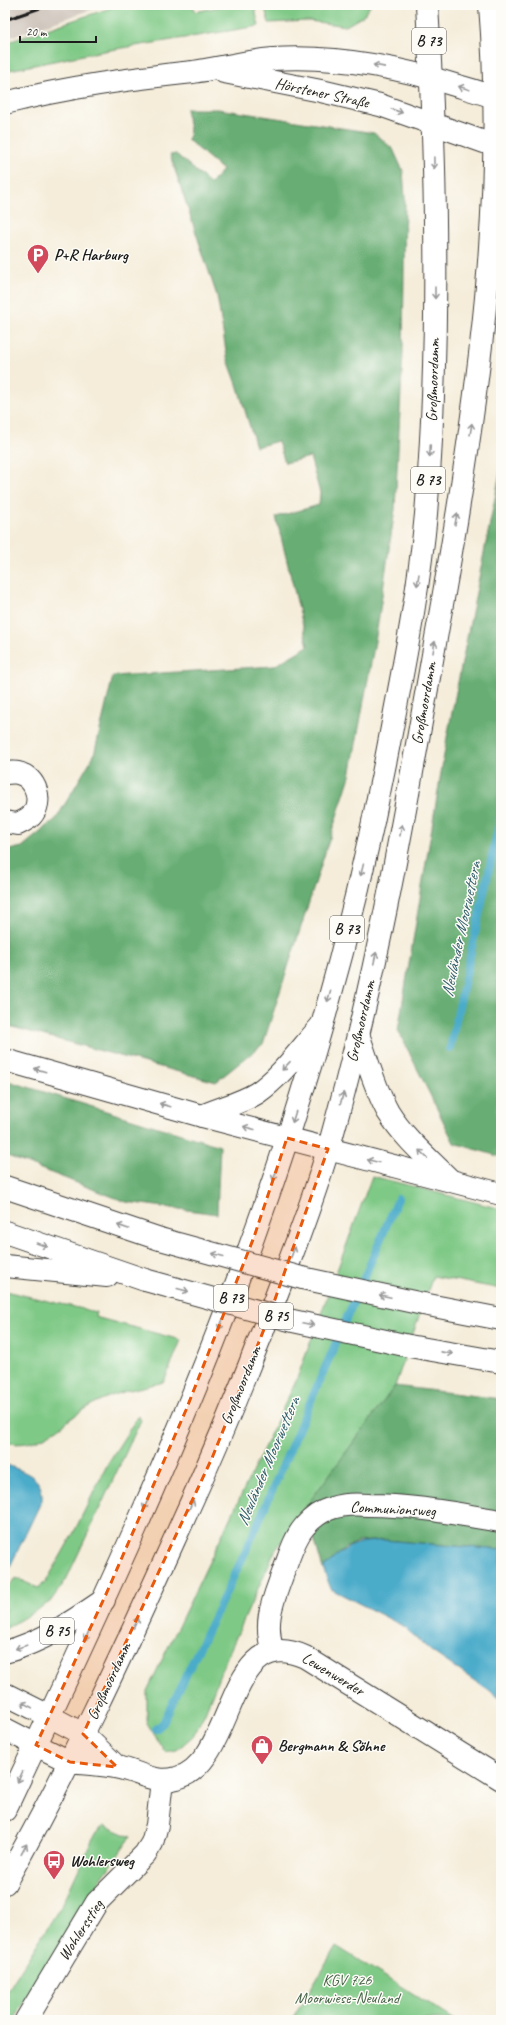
<svg xmlns="http://www.w3.org/2000/svg" width="506" height="2025" font-family="Caveat,sans-serif">
<rect width="100%" height="100%" fill="#fdfcf7"/>
<filter id="ink" filterUnits="userSpaceOnUse"><feTurbulence type="fractalNoise" baseFrequency=".025" numOctaves="2"/><feDisplacementMap in="SourceGraphic" scale="8" xChannelSelector="R" yChannelSelector="G"/><feConvolveMatrix kernelMatrix="1 2 1 2 8 2 1 2 1" color-interpolation-filters="sRGB"/></filter>
<filter id="wash" filterUnits="userSpaceOnUse"><feTurbulence type="fractalNoise" baseFrequency=".012" numOctaves="4" result="noise"/><feDisplacementMap in="SourceGraphic" scale="16" xChannelSelector="R" yChannelSelector="G"/><feGaussianBlur stdDeviation="0.9" result="paint"/><feColorMatrix in="noise" values="0 0 0 0 0 0 0 0 0 0 0 0 0 0 0 0 0 1.4 0 .05"/><feComposite in="paint" operator="in"/></filter>
<g filter="url(#wash)">
<rect width="100%" height="100%" fill="#f5edda"/>
<path fill="#ccc2b9" d="M5,5H106L5,39Z"/>
<g fill="#7fc986" stroke="#4e7251">
<path d="M119,5H193L195,12L227,5H254L259,26L98,52L5,71V43Z"/>
<path d="M264,5H371L363,16L346,26L309,21L269,23Z"/>
<path d="M372,1176L501,1209V1289L433,1276L395,1386L305,1508L275,1551L224,1664L205,1713L193,1736L177,1750L165,1752L147,1723V1691L296,1381Z"/>
<path d="M5,1291L96,1312L95,1317L181,1340L164,1382C148,1386 130,1389 114,1395C105,1398 94,1403 86,1408C61,1424 39,1451 5,1442Z"/>
<path d="M138,1416L141,1420L66,1580L50,1602L5,1629V1590L16,1578L38,1588L46,1582L74,1532L108,1463Z"/>
<path d="M104,1825L131,1837L97,1885L14,2020H5V1995L64,1901L93,1838Z"/>
<path d="M336,1946L455,2020H292Z"/>
</g>
<g fill="#67ad73" stroke="#426448">
<path d="M186,109H218L374,133L393,149L403,171L405,197L403,352L395,509L376,636L350,776L263,1044L216,1082L5,1025V851L22,847L56,819L94,755L113,676L274,666L308,646L276,517L319,505L320,493L310,457L285,463L278,441L256,447L237,384L227,357L217,296L170,155L176,154L211,184L223,170L188,140L190,130Z"/>
<path d="M501,468V1157L454,1143L398,1030L447,737Z"/>
<path d="M5,1080L220,1146L217,1214L126,1202L5,1155Z"/>
<path d="M395,1386L501,1399V1550L384,1540L358,1542L345,1548L323,1569L305,1508Z"/>
</g>
<g fill="#4bacca" stroke="#346473">
<path d="M5,1464C24,1472 44,1476 42,1500L5,1577Z"/>
<path d="M384,1540L501,1550V1699L431,1651L403,1626L331,1589L323,1568C348,1546 349,1543 384,1540Z"/>
</g>
<g fill="none" stroke-linecap="round" stroke-linejoin="round">
<g stroke="#4bacca" stroke-width="8">
<path d="M450,1048L501,815"/>
<path d="M156,1729L163,1723L245,1553L398,1199"/>
</g>
</g>
</g>
<g filter="url(#ink)">
<g fill="none" stroke-linecap="round" stroke-linejoin="round">
<g stroke="#3d3b38" stroke-width="24">
<g id="minor">
<path d="M224,72L321,91L380,105L501,148"/>
<path d="M5,103C67,87 129,79 193,72C220,68 247,61 273,59C336,55 398,67 458,86C472,90 487,94 501,100"/>
<path d="M5,773C9,773 14,772 18,773C36,777 44,802 31,816C28,819 22,822 18,824L5,822"/>
<path d="M273,1652C263,1621 273,1601 283,1573C289,1558 294,1538 305,1526C312,1518 322,1511 332,1508C343,1504 357,1504 369,1505C413,1505 457,1514 501,1521"/>
<path d="M83,1734L117,1767"/>
<path d="M70,1762C85,1764 100,1764 115,1767C137,1770 154,1785 177,1778C237,1762 225,1621 305,1657L501,1779"/>
<path d="M26,2020L97,1902L145,1854L152,1843L157,1825L162,1780"/>
</g>
</g>
<g stroke="#3d3b38" stroke-width="24">
<g id="major">
<path d="M49,1716L83,1734"/>
<path d="M36,1745L70,1762"/>
<path d="M5,1810C94,1622 183,1434 253,1238C312,1076 358,908 390,738C404,664 419,590 426,514C440,345 437,174 427,5"/>
<path d="M5,1883C68,1771 122,1655 175,1538C214,1454 249,1369 281,1283C299,1237 316,1191 330,1143C381,963 411,777 444,593C478,399 506,202 490,5"/>
</g>
</g>
<g stroke="#3d3b38" stroke-width="24">
<g id="highway">
<path d="M359,1037C368,1062 375,1089 388,1112C404,1138 429,1159 450,1180"/>
<path d="M5,1060L202,1116L501,1194"/>
<path d="M202,1116C220,1108 241,1103 257,1093C282,1076 301,1048 321,1026"/>
<path d="M5,1187L160,1239"/>
<path d="M5,1232L145,1280"/>
<path d="M5,1266L107,1276"/>
<path d="M423,1304L501,1319"/>
<path d="M409,1346L501,1362"/>
<path d="M5,1652C42,1642 72,1622 104,1600"/>
<path d="M5,1694L49,1716"/>
<path d="M5,1729L36,1745"/>
</g>
</g>
<use href="#minor" stroke="#fff" stroke-width="22"/>
<use href="#major" stroke="#fff" stroke-width="22"/>
<use href="#highway" stroke="#fff" stroke-width="22"/>
<path stroke="#1c1c1c" stroke-width="3" d="M5,20L49,5"/>
<g stroke="#3d3b38" stroke-width="24" stroke-linecap="butt">
<g id="highway-bridge">
<path d="M160,1239L302,1278L423,1304"/>
<path d="M145,1280L293,1321L409,1346"/>
</g>
</g>
<use href="#highway-bridge" stroke="#fff" stroke-width="22"/>
</g>
<defs><path id="oneway-shaft" d="M-6 0H5M1.5-3L5.5 0L1.5 3" fill="none" stroke-width="1.6" stroke-linecap="round" stroke-linejoin="round"/></defs>
<g stroke="#999">
<use href="#oneway-shaft" transform="translate(379 66) rotate(-169)"/>
<use href="#oneway-shaft" transform="translate(464 88) rotate(-163)"/>
<use href="#oneway-shaft" transform="translate(397 111) rotate(19)"/>
<use href="#oneway-shaft" transform="translate(434 163) rotate(89)"/>
<use href="#oneway-shaft" transform="translate(435 293) rotate(90)"/>
<use href="#oneway-shaft" transform="translate(471 429) rotate(-81)"/>
<use href="#oneway-shaft" transform="translate(430 451) rotate(93)"/>
<use href="#oneway-shaft" transform="translate(456 519) rotate(-80)"/>
<use href="#oneway-shaft" transform="translate(418 580) rotate(99)"/>
<use href="#oneway-shaft" transform="translate(434 647) rotate(-80)"/>
<use href="#oneway-shaft" transform="translate(401 830) rotate(-80)"/>
<use href="#oneway-shaft" transform="translate(362 870) rotate(104)"/>
<use href="#oneway-shaft" transform="translate(375 958) rotate(-78)"/>
<use href="#oneway-shaft" transform="translate(329 996) rotate(106)"/>
<use href="#oneway-shaft" transform="translate(286 1066) rotate(133)"/>
<use href="#oneway-shaft" transform="translate(40 1070) rotate(-164)"/>
<use href="#oneway-shaft" transform="translate(342 1098) rotate(-75)"/>
<use href="#oneway-shaft" transform="translate(165 1105) rotate(-164)"/>
<use href="#oneway-shaft" transform="translate(294 1117) rotate(107)"/>
<use href="#oneway-shaft" transform="translate(249 1128) rotate(-165)"/>
<use href="#oneway-shaft" transform="translate(423 1154) rotate(-136)"/>
<use href="#oneway-shaft" transform="translate(373 1161) rotate(-166)"/>
<use href="#oneway-shaft" transform="translate(275 1175) rotate(109)"/>
<use href="#oneway-shaft" transform="translate(123 1227) rotate(-161)"/>
<use href="#oneway-shaft" transform="translate(42 1245) rotate(19)"/>
<use href="#oneway-shaft" transform="translate(293 1252) rotate(-69)"/>
<use href="#oneway-shaft" transform="translate(218 1255) rotate(-165)"/>
<use href="#oneway-shaft" transform="translate(183 1290) rotate(15)"/>
<use href="#oneway-shaft" transform="translate(385 1296) rotate(-168)"/>
<use href="#oneway-shaft" transform="translate(221 1324) rotate(112)"/>
<use href="#oneway-shaft" transform="translate(308 1324) rotate(12)"/>
<use href="#oneway-shaft" transform="translate(447 1353) rotate(11)"/>
<use href="#oneway-shaft" transform="translate(146 1504) rotate(113)"/>
<use href="#oneway-shaft" transform="translate(191 1505) rotate(-66)"/>
<use href="#oneway-shaft" transform="translate(136 1623) rotate(-64)"/>
<use href="#oneway-shaft" transform="translate(87 1635) rotate(115)"/>
<use href="#oneway-shaft" transform="translate(21 1647) rotate(162)"/>
<use href="#oneway-shaft" transform="translate(27 1705) rotate(-152)"/>
<use href="#oneway-shaft" transform="translate(20 1777) rotate(116)"/>
<use href="#oneway-shaft" transform="translate(24 1849) rotate(-62)"/>
</g>
</g>
<path fill="#e8590c" fill-opacity="0.2" stroke="#e8590c" stroke-width="3" stroke-dasharray="8 5" stroke-linejoin="round" d="M287,1138L328,1149L267,1322L212,1458L83,1734L117,1767L70,1762L36,1745L107,1592L186,1410L254,1237Z"/>
<defs>
<g id="parking-pin" transform="scale(1.15)"><path d="M0 17L-7.5 6A9.5 9.5 0 1 1 7.5 6Z" fill="#d1495b" stroke="#fdfcf7"/><path d="M-3.5-5.5H1a3.5 3.5 0 0 1 0 7H-1V5.5H-3.5ZM-1-3.4V-.6H.8a1.4 1.4 0 0 0 0-2.8Z" fill="#fff"/></g>
<g id="shop-pin" transform="scale(1.15)"><path d="M0 17L-7.5 6A9.5 9.5 0 1 1 7.5 6Z" fill="#d1495b" stroke="#fdfcf7"/><path d="M-5-2.5h2.3a2.7 3.5 0 0 1 5.4 0H5L5.5 6h-11ZM-1.5-2.5h3a1.5 2.3 0 0 0-3 0Z" fill="#fff"/></g>
<g id="bus-pin" transform="scale(1.15)"><path d="M0 17L-7.5 6A9.5 9.5 0 1 1 7.5 6Z" fill="#d1495b" stroke="#fdfcf7"/><path d="M-5-6H5V4H4V6H2V4H-2V6H-4V4H-5ZM-3.5-4V0h7V-4ZM-3.5 1.2v1.5H-2V1.2ZM2 1.2v1.5H3.5V1.2Z" fill="#fff"/></g>
</defs>
<g fill-rule="evenodd">
<use href="#parking-pin" x="38" y="255"/>
<use href="#shop-pin" x="262" y="1746"/>
<use href="#bus-pin" x="54" y="1861"/>
</g>
<g text-anchor="middle" dominant-baseline="central" stroke-width="3" stroke-linejoin="round" paint-order="stroke">
<g fill="#fdfcf7" stroke="#605f5e" stroke-width="1">
<rect x="412" y="28" width="34" height="26" rx="3"/>
<rect x="411" y="467" width="34" height="26" rx="3"/>
<rect x="330" y="916" width="34" height="26" rx="3"/>
<rect x="214" y="1285" width="34" height="26" rx="3"/>
<rect x="259" y="1303" width="34" height="26" rx="3"/>
<rect x="40" y="1618" width="34" height="26" rx="3"/>
</g>
<g font-size="15" font-weight="bold" fill="#1c1c1c">
<text x="429" y="41">B 73</text>
<text x="428" y="480">B 73</text>
<text x="347" y="929">B 73</text>
<text x="231" y="1298">B 73</text>
<text x="276" y="1316">B 75</text>
<text x="57" y="1631">B 75</text>
</g>
<g font-size="16" fill="#1c1c1c" stroke="#fdfcf7">
<text transform="translate(322 93) rotate(12)">Hörstener Straße</text>
<text transform="translate(433 380) rotate(-88)">Großmoordamm</text>
<text transform="translate(424 703) rotate(-80)">Großmoordamm</text>
<text transform="translate(361 1021) rotate(-77)">Großmoordamm</text>
<text transform="translate(241 1385) rotate(-68)">Großmoordamm</text>
<text transform="translate(393 1509) rotate(3)">Communionsweg</text>
<text transform="translate(333 1674) rotate(31)">Lewenwerder</text>
<text transform="translate(109 1681) rotate(-65)">Großmoordamm</text>
<text transform="translate(81 1930) rotate(-57)">Wohlersstieg</text>
</g>
<g font-size="16" font-weight="bold" fill="#1c1c1c" stroke="#fdfcf7" text-anchor="start">
<text x="54" y="255">P+R Harburg</text>
<text x="278" y="1746">Bergmann &amp; Söhne</text>
<text x="70" y="1861">Wohlersweg</text>
</g>
<g font-size="16" fill="#446146" stroke="#fdfcf7">
<text x="347" y="1980">KGV 726<tspan x="347" dy="18">Moorwiese-Neuland</tspan></text>
</g>
<g font-size="17" font-style="italic" fill="#315d6a" stroke="#fdfcf7">
<text transform="translate(461 929) rotate(-78)">Neuländer Moorwettern</text>
<text transform="translate(268 1461) rotate(-67)">Neuländer Moorwettern</text>
</g>
</g>
<rect width="506" height="2025" fill="none" stroke="#fdfcf7" stroke-width="20"/>
<path d="M20 36v6h76v-6" fill="none" stroke="#1c1c1c" stroke-width="2"/>
<text x="26" y="36" font-size="12" fill="#1c1c1c" stroke="#fdfcf7" stroke-width="3" paint-order="stroke">20 m</text>
</svg>
